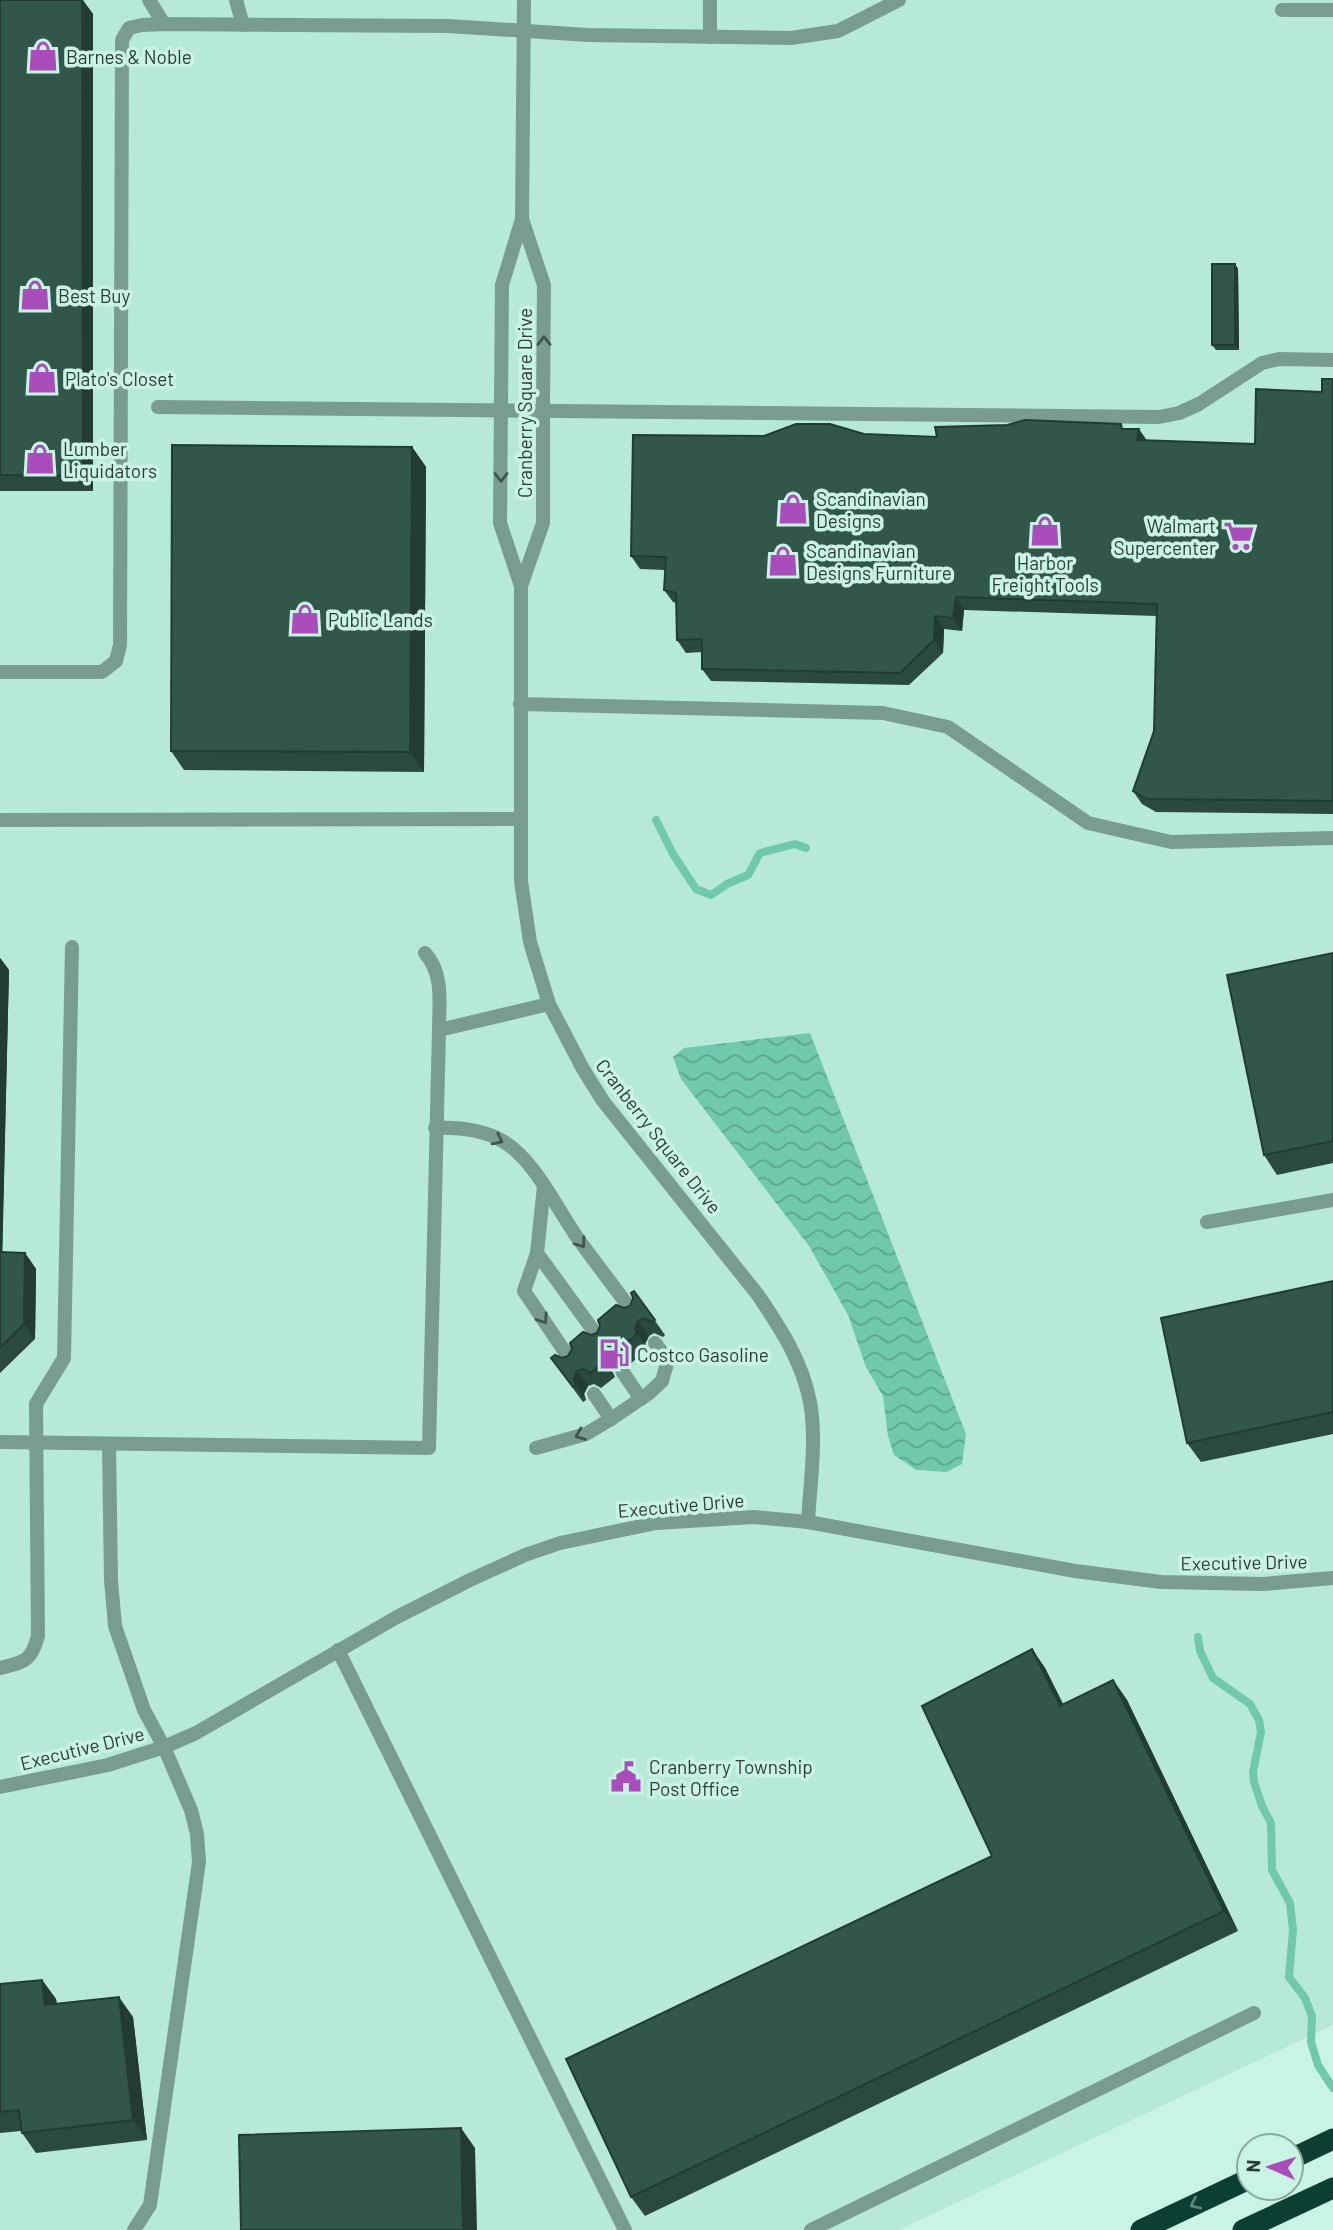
<svg xmlns="http://www.w3.org/2000/svg" width="1333" height="2230" font-family="Barlow,sans-serif">
<defs>
<pattern id="water-waves" width="16" height="10" patternUnits="userSpaceOnUse" patternTransform="scale(1.75)"><rect width="16" height="10" fill="#70c9ad"/><path d="M0 5q4-4 8 0t8 0" fill="none" stroke="#5ca48e"/></pattern>
</defs>
<rect width="100%" height="100%" fill="#c9f3e4"/>
<path fill="#b7e9d8" d="M0,0H1333V2025L899,2230H0Z"/>
<path fill="url(#water-waves)" d="M810,1033L966,1434L962,1464L947,1472L916,1470L894,1455L888,1436L883,1396L866,1367L848,1315L809,1246L681,1079L673,1057L684,1048Z"/>
<g fill="none" stroke-linecap="round" stroke-linejoin="round">
<g stroke="#70c9ad" stroke-width="8">
<path d="M656,820L673,854L696,889L711,895L727,884L748,875L760,853L795,844L806,848"/>
<path d="M1198,1637L1200,1651L1213,1678L1250,1704L1259,1720L1261,1732L1253,1772L1254,1782L1262,1806L1271,1823L1272,1870L1290,1903L1293,1930L1289,1977L1305,1998L1312,2016L1311,2042L1318,2065L1333,2088"/>
</g>
<g stroke="#789c8f" stroke-width="14">
<path d="M149,0L164,24"/>
<path d="M236,0L243,25"/>
<path d="M1282,10H1333"/>
<path d="M710,37V0"/>
<path d="M158,407L1159,417L1179,413L1199,404L1262,363L1279,359L1333,360"/>
<path d="M0,672H102L116,661L120,645L122,40L129,28L142,25L164,24L448,26L588,35L791,38L838,31L899,0"/>
<path d="M520,704L883,713L948,727L1088,823L1171,842L1333,838"/>
<path d="M0,820L520,819"/>
<path d="M439,1030L549,1004"/>
<path d="M435,1128C457,1127 479,1129 499,1139C534,1157 556,1208 579,1240C597,1265 616,1289 634,1314"/>
<path d="M544,1186L537,1253L524,1291L573,1364"/>
<path d="M1207,1222L1333,1200"/>
<path d="M537,1253L601,1341"/>
<path d="M622,1371L641,1399"/>
<path d="M594,1394L611,1419"/>
<path d="M0,1442L429,1448L439,1030C439,1003 444,974 425,953"/>
<path d="M109,1444L111,1580L115,1626L144,1710L164,1747L191,1810L197,1834L199,1862L150,2205L134,2230"/>
<path d="M536,1448L586,1434L611,1419L648,1394L662,1381L668,1360L655,1343"/>
<path d="M338,1650L625,2230"/>
<path d="M0,1668C24,1662 31,1662 38,1636L36,1404L64,1358L72,947"/>
<path d="M811,2230L1254,2013"/>
</g>
<g stroke="#789c8f" stroke-width="14">
<path d="M524,0L522,219L502,285L500,523L521,586V881L530,942L549,1004L583,1069L603,1101L758,1295C781,1329 802,1361 810,1402C817,1439 810,1485 808,1522"/>
<path d="M521,586L543,523V409L544,285L522,219"/>
<path d="M0,1787L108,1765L164,1747L196,1733L397,1617L470,1580L525,1555L560,1543L656,1523L754,1517L808,1522L1075,1571L1161,1582L1263,1584L1333,1578"/>
</g>
<g stroke="#0c3f32" stroke-width="21">
<path d="M1291,2159L1333,2139"/>
<path d="M1141,2230L1249,2179"/>
<path d="M1243,2230L1333,2188"/>
</g>
</g>
<g fill="#2a4a40">
<path d="M0,0H83L93,14V491H0Z"/>
<path d="M1235,264L1238,269L1239,350H1216L1212,345Z"/>
<path d="M1333,379V814L1156,812L1142,804L1133,791L1154,731L1157,616L964,610L962,631L944,629L943,653L909,685L711,681L702,669V652L686,653L677,640L676,603L673,602L664,590L665,570L640,569L631,556L764,436L864,434L937,437L1125,429L1146,440L1255,444L1322,392Z"/>
<path d="M412,447L426,467L424,772L184,770L171,751Z"/>
<path d="M1333,953V1163L1277,1175L1264,1155Z"/>
<path d="M0,958L9,970L2,1252L25,1253L36,1269L35,1339L0,1373Z"/>
<path d="M1333,1281V1434L1201,1462L1187,1443Z"/>
<path d="M634,1291L665,1335L663,1337L654,1333L649,1336L645,1344L648,1349L629,1365L622,1361L616,1363L612,1371L615,1377L601,1388L594,1384L588,1386L584,1394L586,1400L583,1402L551,1358H562L568,1356L591,1335L597,1333L624,1308L630,1306L633,1298Z"/>
<path d="M1032,1649L1045,1668L1063,1704L1113,1680L1127,1700L1238,1931L645,2216L631,2197L992,1856Z"/>
<path d="M42,1980L56,1999L57,2004L133,2017L147,2140L36,2153L22,2133L21,2131L0,2133V1984Z"/>
</g>
<g fill="#223c34">
<path d="M82,0L93,14V491L83,476Z"/>
<path d="M1235,264L1238,269L1239,350L1235,345Z"/>
<path d="M1139,429L1148,442L1137,440Z"/>
<path d="M412,447L426,467L424,772L410,752Z"/>
<path d="M956,597L964,610L962,631L953,618Z"/>
<path d="M935,616L944,629L943,653L934,640Z"/>
<path d="M0,958L9,970L2,1267L0,1264Z"/>
<path d="M25,1253L36,1269L35,1339L24,1324Z"/>
<path d="M638,1321L649,1336L645,1344L648,1349L637,1334L635,1328Z"/>
<path d="M605,1348L616,1363L612,1371L615,1377L604,1362L602,1356Z"/>
<path d="M577,1371L588,1386L584,1394L586,1400L576,1385L574,1379Z"/>
<path d="M1032,1649L1045,1668L1074,1726L1060,1706Z"/>
<path d="M1113,1680L1127,1700L1238,1931L1224,1911Z"/>
<path d="M42,1980L56,1999L59,2025L45,2005Z"/>
<path d="M119,1997L133,2017L147,2140L133,2120Z"/>
<path d="M461,2128L475,2148L477,2230H463Z"/>
</g>
<g fill="#31564a" stroke="#223c34" stroke-width="2">
<path d="M0,0H82L83,476L0,475Z"/>
<rect x="1212" y="264" width="23" height="81"/>
<path d="M1322,379H1333V801L1147,799L1133,791L1154,731L1157,604L956,597L953,618L935,616L934,640L900,673L702,669V639L677,640L676,593L664,590L666,557L631,556L633,435L764,436L796,424H830L864,434L937,437L935,427L1007,425L1025,420L1121,424L1122,429H1139L1137,440L1255,444L1256,389L1322,392Z"/>
<path d="M172,445L412,447L410,752L171,751Z"/>
<path d="M1333,953V1141L1264,1155L1227,975Z"/>
<path d="M0,1252L25,1253L24,1324L0,1348Z"/>
<path d="M1333,1281V1412L1187,1443L1161,1318Z"/>
<path d="M634,1291L655,1320L652,1322L644,1318L638,1321L635,1328L637,1334L619,1350L611,1346L605,1348L602,1356L604,1362L591,1373L583,1369L577,1371L574,1379L576,1385L573,1387L551,1358L555,1355L562,1358L568,1356L572,1349L570,1343L583,1332L591,1335L597,1333L600,1326L598,1320L616,1305L624,1308L630,1306L633,1298L631,1293Z"/>
<path d="M1032,1649L1060,1706L1113,1680L1224,1911L631,2197L566,2059L992,1856L922,1706Z"/>
<path d="M42,1980L45,2005L119,1997L133,2120L22,2133L19,2110L0,2112V1984Z"/>
<path d="M461,2128L463,2230H241L239,2135Z"/>
</g>
<defs><path id="oneway-chevron" d="M-2-3.5L2.5 0L-2 3.5" fill="none" stroke-width="1.6" stroke-linecap="round" stroke-linejoin="round" transform="scale(1.75)"/></defs>
<g stroke="#3f554d">
<use href="#oneway-chevron" transform="translate(544 341) rotate(-90)"/>
<use href="#oneway-chevron" transform="translate(501 477) rotate(90)"/>
<use href="#oneway-chevron" transform="translate(498 1140) rotate(27)"/>
<use href="#oneway-chevron" transform="translate(581 1243) rotate(54)"/>
<use href="#oneway-chevron" transform="translate(543 1319) rotate(56)"/>
<use href="#oneway-chevron" transform="translate(580 1435) rotate(158)"/>
</g>
<use stroke="#588779" href="#oneway-chevron" transform="translate(1195 2204) rotate(155)"/>
<defs>
<g id="shop-bare" transform="scale(2.415)"><path d="M-5-2.5h2.3a2.7 3.5 0 0 1 5.4 0H5L5.5 6h-11ZM-1.5-2.5h3a1.5 2.3 0 0 0-3 0Z" fill="#a84db9" stroke="#c9f3e4" stroke-width="2.5" paint-order="stroke"/></g>
<g id="supermarket-bare" transform="scale(2.415)"><path d="M-6-5.5h2.5l.6 2H6L4.5 2H-2.5L-4.4-4H-6ZM-1.5 3.2a1.3 1.3 0 1 0 .1 0ZM3 3.2a1.3 1.3 0 1 0 .1 0Z" fill="#a84db9" stroke="#c9f3e4" stroke-width="2.5" paint-order="stroke"/></g>
<g id="fuel-bare" transform="scale(2.415)"><path d="M-5.5-6h7V0h2V4h1.3V-2.5L3-4.5l.8-.8L6-3V5H2.5V1h-1V6h-7ZM-4.2-4.7v3.2H.2V-4.7Z" fill="#a84db9" stroke="#c9f3e4" stroke-width="2.5" paint-order="stroke"/></g>
<g id="civic-bare" transform="scale(2.415)"><path d="M-.6-6.5H3V-4.5H.6V-3L4-1V1h2V6H-6V1h2V-1L-.6-3ZM-1.2 2.5V6h2.4V2.5Z" fill="#a84db9" stroke="#c9f3e4" stroke-width="2.5" paint-order="stroke"/></g>
</defs>
<g fill-rule="evenodd">
<use href="#shop-bare" x="43" y="56"/>
<use href="#shop-bare" x="35" y="295"/>
<use href="#shop-bare" x="42" y="378"/>
<use href="#shop-bare" x="40" y="459"/>
<use href="#shop-bare" x="793" y="509"/>
<use href="#shop-bare" x="1045" y="531"/>
<use href="#supermarket-bare" x="1239" y="536"/>
<use href="#shop-bare" x="783" y="561"/>
<use href="#shop-bare" x="305" y="619"/>
<use href="#fuel-bare" x="614" y="1354"/>
<use href="#civic-bare" x="626" y="1777"/>
</g>
<g text-anchor="middle" dominant-baseline="central" stroke-width="7" stroke-linejoin="round" paint-order="stroke">
<g font-size="19" fill="#2c3d37" stroke="#c9f3e4" text-anchor="start">
<text x="66" y="56">Barnes &amp; Noble</text>
<text x="58" y="295">Best Buy</text>
<text x="65" y="378">Plato's Closet</text>
<text x="63" y="448">Lumber<tspan x="63" dy="22">Liquidators</tspan></text>
<text x="816" y="498">Scandinavian<tspan x="816" dy="22">Designs</tspan></text>
<text x="1216" y="525" text-anchor="end">Walmart<tspan x="1216" dy="22">Supercenter</tspan></text>
<text x="806" y="550">Scandinavian<tspan x="806" dy="22">Designs Furniture</tspan></text>
<text x="1045" y="562" text-anchor="middle">Harbor<tspan x="1045" dy="22">Freight Tools</tspan></text>
<text x="328" y="619">Public Lands</text>
<text x="637" y="1354">Costco Gasoline</text>
<text x="649" y="1766">Cranberry Township<tspan x="649" dy="22">Post Office</tspan></text>
</g>
<g font-size="19" fill="#2c3d37" stroke="#c9f3e4">
<text transform="translate(524 403) rotate(-90)">Cranberry Square Drive</text>
<text transform="translate(659 1136) rotate(52)">Cranberry Square Drive</text>
<text transform="translate(681 1505) rotate(-5)">Executive Drive</text>
<text transform="translate(1244 1562) rotate(-1)">Executive Drive</text>
<text transform="translate(82 1748) rotate(-14)">Executive Drive</text>
</g>
</g>
<g transform="translate(1270 2167) rotate(273)"><circle r="33" fill="#c9f3e4" stroke="#8aaa9f" stroke-width="2"/>
<path d="M0-5L12 26L0 18L-12 26Z" fill="#a84db9"/>
<text y="-10" font-size="19" font-weight="bold" text-anchor="middle" fill="#2c3d37">N</text>
</g>
</svg>
